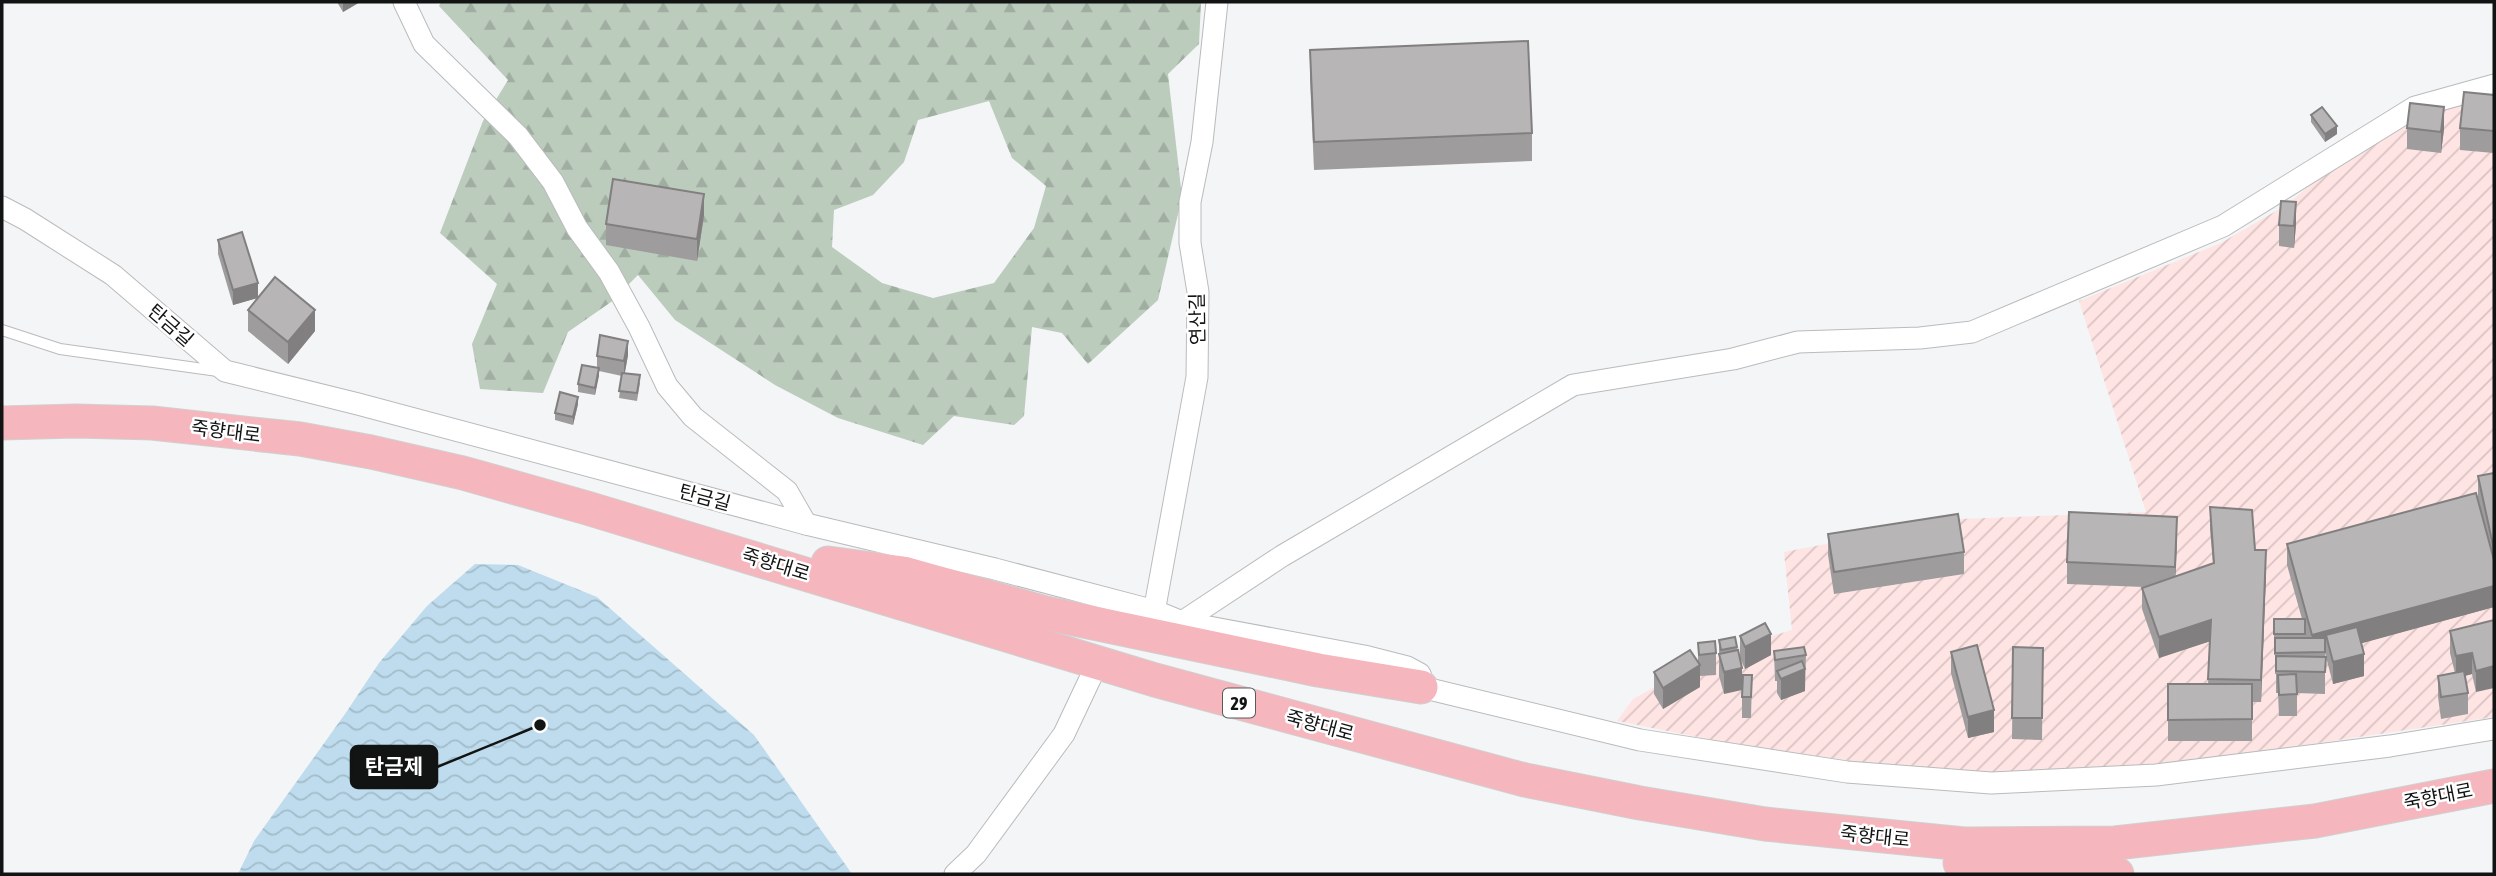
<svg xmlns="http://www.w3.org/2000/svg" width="2496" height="876" font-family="'Asap Condensed','Noto Sans KR',sans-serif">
<defs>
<pattern id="industrial-furrows" width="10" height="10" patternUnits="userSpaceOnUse" patternTransform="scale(1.75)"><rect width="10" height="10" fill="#ffe4e4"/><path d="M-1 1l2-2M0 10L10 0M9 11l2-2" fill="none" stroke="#dac3c3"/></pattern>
<pattern id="forest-firs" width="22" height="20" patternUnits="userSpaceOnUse" patternTransform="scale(1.75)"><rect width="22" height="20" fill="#bbcbbc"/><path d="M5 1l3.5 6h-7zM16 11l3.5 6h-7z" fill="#a0ada1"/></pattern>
<pattern id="water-waves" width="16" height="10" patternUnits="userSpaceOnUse" patternTransform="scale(1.75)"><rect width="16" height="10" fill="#bedced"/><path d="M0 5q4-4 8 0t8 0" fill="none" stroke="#a2bcca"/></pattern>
</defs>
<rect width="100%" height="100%" fill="#f3f5f7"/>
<path fill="url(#industrial-furrows)" d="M2494,95V717L2149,768L1991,773L1927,770L1856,762L1718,741L1617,721L1633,699L1693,666L1755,641L1792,630L1784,552L1959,519L2146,512L2079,301L2221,243L2288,204L2326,171L2414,116Z"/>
<path fill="url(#forest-firs)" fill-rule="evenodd" d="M441,2H1201L1199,44L1168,74L1182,197L1158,300L1088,364L1062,333L1032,327L1024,416L1014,425L954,416L923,445L838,418L775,385L675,320L638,275L611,302L568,332L543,393L480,389L472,344L497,284L440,233L483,121L508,80L439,6ZM989,101L1012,158L1046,186L1034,228L994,283L933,298L882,283L832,247L834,210L873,195L904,162L918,120Z"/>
<path fill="url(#water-waves)" d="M475,564L518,565L597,597L754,735L852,874H238L254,841L345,714L379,663L427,606Z"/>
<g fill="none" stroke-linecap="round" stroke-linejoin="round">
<g stroke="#b9bbbd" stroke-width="12">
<path id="service" d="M2,330L60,349L218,371"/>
</g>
<g stroke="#b9bbbd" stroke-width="23">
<g id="minor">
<path d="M2,207L25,219L113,275L225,371L358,404L806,524L787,491L693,417L667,386L639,327L609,272L577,228L553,182L518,136L424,44L404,2"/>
<path d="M806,524L995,569L1155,611L1182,622L1364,656L1407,667L1420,674L1422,680L1421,687L1640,740L1847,772L1991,783L2156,775L2390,746L2494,729"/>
<path d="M1182,622L1282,556L1573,385L1733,359L1798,342L1920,338L1972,332L2223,226L2415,107L2494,85"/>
<path d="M1152,623L1197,377L1198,292L1190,243V202L1202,142L1217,2"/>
<path d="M955,874L976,854L1064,734L1098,662"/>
</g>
</g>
<g stroke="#d0d0d0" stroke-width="35">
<g id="primary">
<path d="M2,423L76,421L152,423L300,439L371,452L463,473L587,508L1155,680L1525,780L1640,803L1765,824L1964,844L2115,843L2315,821L2494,786"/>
<path d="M828,563L903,573L1046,613L1318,670L1421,687"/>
<path d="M1960,863L2046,872L2117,874"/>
</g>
</g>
<use href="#service" stroke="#fff" stroke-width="10"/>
<use href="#minor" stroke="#fff" stroke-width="21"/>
<use href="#primary" stroke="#f5b6bd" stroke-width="33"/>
</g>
<g fill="#9e9c9d">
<path d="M337,2H360L343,12Z"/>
<path d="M1310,50L1532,133V161L1314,170L1310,78Z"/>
<path d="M2494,95V153L2460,150V128Z"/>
<path d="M2311,115L2337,134L2325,142L2311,122Z"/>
<path d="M2407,128L2444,129L2441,153L2407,149Z"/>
<path d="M704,215L697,261L606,245V224Z"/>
<path d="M2296,224L2294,248L2279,246V225Z"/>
<path d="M218,240L258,297L315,331L288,364L248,331V310L257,298L233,305L218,254Z"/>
<path d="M628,355L625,373L640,383L637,401L619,398L622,376L599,371L595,395L578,392V384L597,368V356Z"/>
<path d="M578,404L573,425L555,420V413Z"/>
<path d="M2494,473V607L2361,643L2364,676L2333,684L2325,653V694L2297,693V716H2279L2278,693H2276V674H2275V655H2274V619H2302L2287,565V544L2481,511L2478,498V476Z"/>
<path d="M2210,507L2255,550L2266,572L2261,702H2252V741H2168V684H2208L2210,641L2159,658L2142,609V588L2144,587L2067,584V562L2177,538L2175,577L2213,564L2210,529Z"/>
<path d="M1828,534L1964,552V574L1834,594L1828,555Z"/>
<path d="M2494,620L2476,692L2472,674L2465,676L2468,693V714L2441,719L2438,697V676L2455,673L2450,653V631Z"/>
<path d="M1740,636L1771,655L1745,669L1740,658L1724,694L1719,676V640L1737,647L1740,657Z"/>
<path d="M1698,643L1716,653V675L1700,676V687L1663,709L1654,694V672L1698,662Z"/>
<path d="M2013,647L2043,648L2042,740L2012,739Z"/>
<path d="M1774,651L1806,655L1805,691L1781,700L1777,693V681H1775Z"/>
<path d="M1951,652L1994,732L1968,738L1951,673Z"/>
<path d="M1752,675L1751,718H1742V697Z"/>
</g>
<g fill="#817f7f">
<path d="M343,2H360L343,12Z"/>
<path d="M2444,107V129L2441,153V132Z"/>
<path d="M2337,126V134L2325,142V134Z"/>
<path d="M704,194V215L697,261V239Z"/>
<path d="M2296,202V224L2294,248V226Z"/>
<path d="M258,283V298L233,305V290Z"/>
<path d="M315,310V331L288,364V342Z"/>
<path d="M628,341V355L624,376V361Z"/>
<path d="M599,368V376L595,395V388Z"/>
<path d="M578,397V404L573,425V417Z"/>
<path d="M2177,517V538L2175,588V567Z"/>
<path d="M2266,550V572L2261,702V680Z"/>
<path d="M2494,586V607L2330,652L2326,635V653L2312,652V635Z"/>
<path d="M2211,620V641L2159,658V637Z"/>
<path d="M1771,634V655L1745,669V647Z"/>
<path d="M2472,653V674L2456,678V656Z"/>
<path d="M2364,654V676L2333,684V662Z"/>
<path d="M1700,665V687L1663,709V688Z"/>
<path d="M2494,666V688L2476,692V671Z"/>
<path d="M1742,668V690L1724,694V672Z"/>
<path d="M1805,669V691L1781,700V679Z"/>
<path d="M1994,710V732L1968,738V717Z"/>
</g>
<g fill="#b8b5b6" stroke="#817f7f" stroke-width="2">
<path d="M1528,41L1532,133L1314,142L1310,50Z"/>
<path d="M2464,92L2494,95V131L2460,128Z"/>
<path d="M2410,103L2444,107L2441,132L2407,128Z"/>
<path d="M2322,107L2337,126L2325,134L2311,115Z"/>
<path d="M613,179L704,194L697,239L606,224Z"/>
<path d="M2281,201L2296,202L2294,226L2279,225Z"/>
<path d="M242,232L258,283L233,290L218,240Z"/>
<path d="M275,277L315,310L288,342L248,310Z"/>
<path d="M600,335L628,341L624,361L597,356Z"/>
<path d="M582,365L599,368L595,388L578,384Z"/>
<path d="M622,373L640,375L637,393L619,391Z"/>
<path d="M560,392L578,397L573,417L555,413Z"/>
<path d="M2494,473V550L2478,476Z"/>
<path d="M2476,493L2494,560V586L2312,635L2287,544Z"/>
<path d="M2210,507L2252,510L2255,550H2266L2261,680L2208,679L2211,620L2159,637L2142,588L2214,563Z"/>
<path d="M2069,512L2177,517L2175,567L2067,562Z"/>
<path d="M1958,514L1964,552L1834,572L1828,534Z"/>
<rect x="2274" y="619" width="31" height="15"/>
<path d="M2494,620V666L2476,671L2472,653L2456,656L2450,631Z"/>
<path d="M1765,623L1771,634L1745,647L1740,636Z"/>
<path d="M2357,627L2364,654L2333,662L2326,635Z"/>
<path d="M1735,637L1737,647L1721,650L1719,640Z"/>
<path d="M2275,638H2325V652L2275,653Z"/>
<path d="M1715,641L1716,653L1699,655L1698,643Z"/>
<path d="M1977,645L1994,710L1968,717L1951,652Z"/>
<path d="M1804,647L1806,655L1775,660L1774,651Z"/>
<path d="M2013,647L2043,648L2042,718H2012Z"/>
<path d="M1690,650L1700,665L1663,688L1654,672Z"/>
<path d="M1738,650L1742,668L1724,672L1719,654Z"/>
<path d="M2276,656L2326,657L2325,672L2276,671Z"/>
<path d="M1802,661L1805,669L1781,679L1777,671Z"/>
<path d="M2464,671L2468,693L2441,697L2438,676Z"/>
<path d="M2296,674L2297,694L2279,695L2278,675Z"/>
<path d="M1743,675H1752L1751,697H1742Z"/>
<path d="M2168,684H2252V719L2168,720Z"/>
</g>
<g text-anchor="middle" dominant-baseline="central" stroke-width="5" stroke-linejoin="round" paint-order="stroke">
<rect fill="#fff" stroke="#595a5a" stroke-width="2" x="1223" y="688.5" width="32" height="29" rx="5"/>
<g font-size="18" font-weight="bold" fill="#121313">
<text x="1239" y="703">29</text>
</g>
<g font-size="19" fill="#121313" stroke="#fff">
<text transform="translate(1197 319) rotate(-91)">연산길</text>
<text transform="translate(171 325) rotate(41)">탄금길</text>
<text transform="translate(226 431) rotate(7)">죽향대로</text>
<text transform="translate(705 497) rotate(15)">탄금길</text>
<text transform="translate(776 564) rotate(17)">죽향대로</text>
<text transform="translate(1320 725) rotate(15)">죽향대로</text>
<text transform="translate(2438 796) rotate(-11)">죽향대로</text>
<text transform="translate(1875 836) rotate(6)">죽향대로</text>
</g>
</g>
<path fill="none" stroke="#121313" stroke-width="2.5" d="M540 725L437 767"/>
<circle fill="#121313" stroke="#fff" stroke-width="2.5" cx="540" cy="725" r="7"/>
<rect fill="#121313" stroke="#121313" stroke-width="2.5" x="351" y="746" width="86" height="42" rx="7"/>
<g font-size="21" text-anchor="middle" font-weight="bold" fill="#fff">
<text x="394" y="774">탄금제</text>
</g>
<rect width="2496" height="876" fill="none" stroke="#121313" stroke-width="7"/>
</svg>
